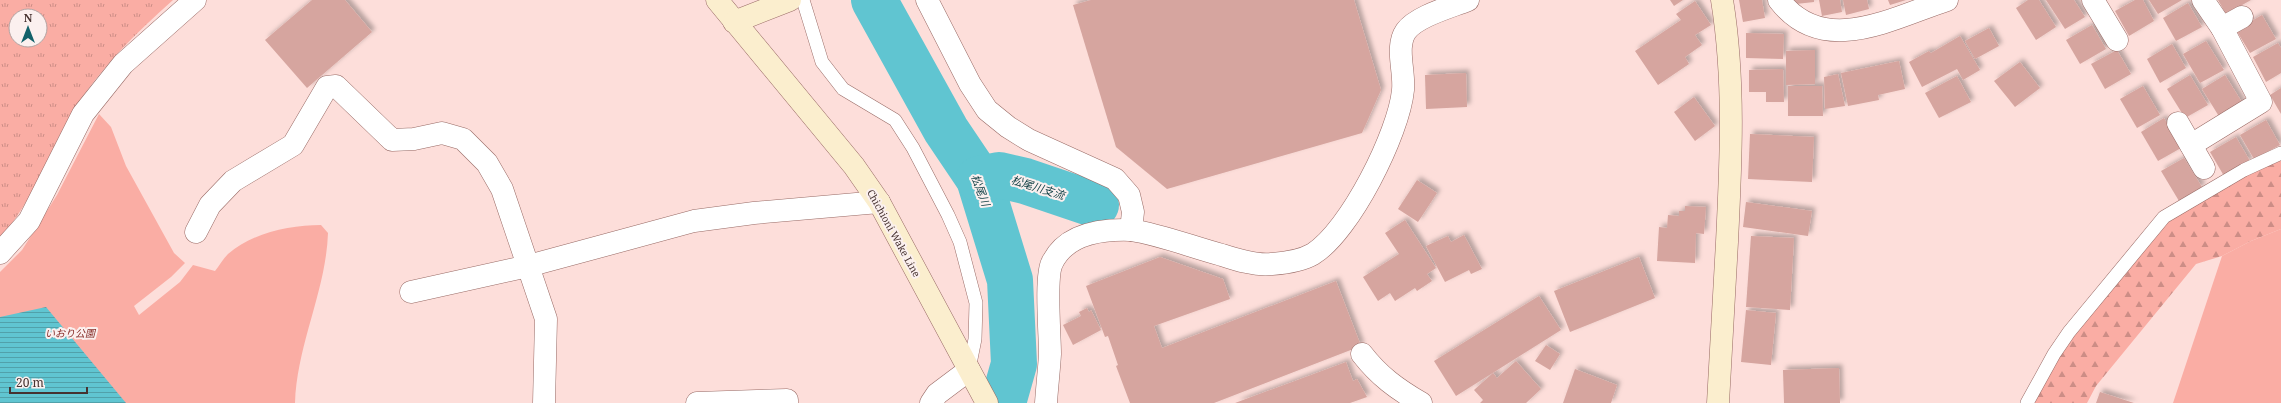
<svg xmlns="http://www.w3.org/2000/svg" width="2281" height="403" font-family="'Noto Serif','Noto Sans JP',serif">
<defs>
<pattern id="grass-tufts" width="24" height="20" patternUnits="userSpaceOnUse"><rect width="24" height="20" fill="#faada4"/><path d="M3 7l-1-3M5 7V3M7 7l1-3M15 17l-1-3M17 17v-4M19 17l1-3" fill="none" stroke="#cc8d86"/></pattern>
<pattern id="forest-firs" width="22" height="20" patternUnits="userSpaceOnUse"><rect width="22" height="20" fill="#faada4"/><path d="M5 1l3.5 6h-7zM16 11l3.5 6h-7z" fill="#cc8d86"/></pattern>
<pattern id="water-rules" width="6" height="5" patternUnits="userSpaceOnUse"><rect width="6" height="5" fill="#60c5d1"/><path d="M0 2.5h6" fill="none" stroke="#51a1aa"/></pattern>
<filter id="shadow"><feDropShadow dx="3.5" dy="-3.5" stdDeviation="2" flood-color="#0004"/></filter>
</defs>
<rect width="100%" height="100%" fill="#fddeda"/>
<path fill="url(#grass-tufts)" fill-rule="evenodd" d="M0,0H173C136,33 100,68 73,111C48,152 34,202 0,237ZM16,16H40V40H16Z"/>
<path fill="url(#forest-firs)" d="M2281,160V229L2251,241L2222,256L2196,264L2096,386L2087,403H2033L2048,374L2084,320L2170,218L2261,168Z"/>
<g fill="#faada4">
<path d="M99,114L111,127L126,166L174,253L185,263L171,277L134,306L139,315L180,282L193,265L215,271C219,266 223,259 228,254C252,233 290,225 321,225L328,233C326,291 297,344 295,403H0V272L22,250L57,195Z"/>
<path d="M2281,229V403H2173L2222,256L2251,241Z"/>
</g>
<path fill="url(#water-rules)" d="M46,307L126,403H0V317Z"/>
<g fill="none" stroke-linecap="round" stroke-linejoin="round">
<g stroke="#60c5d1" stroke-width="46">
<path d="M874,0L946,130L979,179L1010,280L1014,364L1003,403"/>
<path d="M979,179L999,175L1025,181L1096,205"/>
</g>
</g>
<g fill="#d6a59f" filter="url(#shadow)">
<path d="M312,0H345L372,32L307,88L265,40Z"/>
<path d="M1091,0H1354L1381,90L1362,133L1167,189L1116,147L1073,5Z"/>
<path d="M1670,0H1683L1674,6Z"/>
<path d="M1739,0H1762L1765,18L1743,22Z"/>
<path d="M1793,0H1814V2L1796,4Z"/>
<path d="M1819,0H1840L1842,12L1822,16Z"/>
<path d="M1843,0H1867L1869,9L1846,15Z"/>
<path d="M1888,0H1906L1890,5Z"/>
<path d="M2028,0H2039L2056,27L2036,40L2016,8Z"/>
<path d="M2046,0H2074L2085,17L2065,29Z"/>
<path d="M2135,0H2143L2154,21L2129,36L2115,11Z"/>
<path d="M2149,0H2182L2158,14Z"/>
<path d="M2218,0H2251L2226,14Z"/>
<path d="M1695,1L1711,25L1695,35L1702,45L1685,57L1689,64L1658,85L1635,51L1681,20L1676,14Z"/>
<path d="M2188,3L2202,27L2176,41L2163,18Z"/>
<path d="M2262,15L2276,39L2250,53L2236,30Z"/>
<path d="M2092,25L2106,49L2080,64L2066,40Z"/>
<path d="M1989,28L1999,46L1975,59L1965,41Z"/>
<path d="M1746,33L1784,34L1783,59L1746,58Z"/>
<path d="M1960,36L1980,70L1963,80L1957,69L1922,87L1909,62L1929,51L1931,53Z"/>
<path d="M2206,41L2224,70L2200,83L2183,54Z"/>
<path d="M2278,43L2281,48V73L2266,82L2253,57Z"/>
<path d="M2172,44L2186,68L2160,83L2147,59Z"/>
<path d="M1815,50V84L1786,85V51Z"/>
<path d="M2117,50L2131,74L2105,89L2091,64Z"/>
<path d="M1899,61L1905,89L1878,95L1879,100L1848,106L1841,73Z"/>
<path d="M2020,62L2040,88L2015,107L1994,81Z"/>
<path d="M1783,69L1784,102H1766V92H1749V70Z"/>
<path d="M1466,73L1467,107L1426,109L1425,75Z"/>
<path d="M1838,74L1845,106L1825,109L1824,77Z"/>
<path d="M2190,75L2208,105L2185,118L2167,89Z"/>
<path d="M2225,75L2243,104L2220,118L2202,89Z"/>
<path d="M1957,76L1971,102L1939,118L1925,93Z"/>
<path d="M1788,86H1822L1823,116H1788Z"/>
<path d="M2143,86L2160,115L2137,128L2120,99Z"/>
<path d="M2281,88V114L2270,95Z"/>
<path d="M1694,97L1715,126L1695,141L1674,112Z"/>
<path d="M2164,118L2181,148L2158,161L2141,132Z"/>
<path d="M2266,120L2280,145L2254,159L2240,135Z"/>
<path d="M1750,134L1814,137L1812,182L1748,179Z"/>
<path d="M2236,137L2250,161L2224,176L2210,152Z"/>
<path d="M2184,158L2202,187L2179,201L2161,171Z"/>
<path d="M1417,180L1437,193L1418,222L1398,209Z"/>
<path d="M1746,202L1812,211L1808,236L1743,227Z"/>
<path d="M1685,206L1706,207L1704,234L1696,233L1695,263L1657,261L1659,227L1667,228L1668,215L1679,216V211H1685Z"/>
<path d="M1405,220L1436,268L1427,274L1432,281L1417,291L1415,288L1395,301L1390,293L1378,301L1363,277L1399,254L1385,233Z"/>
<path d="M1464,235L1482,269L1471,274L1469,270L1445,282L1426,246L1448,236L1451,242Z"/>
<path d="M1751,236L1794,238L1790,310L1746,307Z"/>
<path d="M1160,257L1223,279L1230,299L1154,326L1162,348L1336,281L1361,346L1214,403H1130L1116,366L1118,365L1108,336L1105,337L1086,286Z"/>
<path d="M1639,257L1655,298L1570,332L1554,291Z"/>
<path d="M1539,296L1561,330L1456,396L1434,361Z"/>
<path d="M1087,308L1089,312L1091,310L1101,330L1073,345L1063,325L1081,316L1079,312Z"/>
<path d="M1746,310L1776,313L1771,365L1741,362Z"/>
<path d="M1546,345L1560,354L1550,370L1535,361Z"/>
<path d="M1516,361L1541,389L1526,403H1480L1483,400L1474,390L1493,373L1497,378Z"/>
<path d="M1346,362L1353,381L1357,379L1367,397L1350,403H1235Z"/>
<path d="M1839,368L1840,403H1784L1783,370Z"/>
<path d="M1575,369L1617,385L1611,403H1563Z"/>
<path d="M2100,392L2134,403H2096Z"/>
</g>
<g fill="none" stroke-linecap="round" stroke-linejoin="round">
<g stroke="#986a65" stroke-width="14">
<g id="lane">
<path d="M803,0L822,62L843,89L895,120L913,148L948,215L960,242L976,303L975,339L969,369"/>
<path d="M2027,403L2054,354L2069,332L2164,217L2244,170L2281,153"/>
</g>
</g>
<g stroke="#986a65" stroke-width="23">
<g id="street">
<path d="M927,0L970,84L987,110L1008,127L1029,140L1115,179L1129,195L1133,212L1131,230C1162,235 1192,247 1222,255C1237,260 1256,266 1272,264C1286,263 1301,261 1313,254C1350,231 1399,133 1403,90C1405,71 1395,47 1406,31C1417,16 1451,7 1468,0"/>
<path d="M1779,0C1823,58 1892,18 1947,0"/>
<path d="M2093,0L2117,40"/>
<path d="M2222,28L2242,17"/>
<path d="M2178,123L2204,168"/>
<path d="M2191,145L2261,102L2222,28L2203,0"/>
<path d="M196,232L210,205L233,181L293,145L327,87L336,86L392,140L414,139L442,133L463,139L487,163L502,189L546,319L544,403"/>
<path d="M0,253L29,221L83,114L123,64L195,0"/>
<path d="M411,292L528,266L694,221L754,213L879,202"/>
<path d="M1362,354C1379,376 1397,389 1421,403"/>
<path d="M697,403L787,400V403"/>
<path d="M931,403L937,394L969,370"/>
<path d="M1046,403C1047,387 1049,371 1050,354C1050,335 1045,277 1052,263C1066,233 1102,229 1131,230"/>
</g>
</g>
<g stroke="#986a65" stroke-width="23">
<g id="secondary">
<path d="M717,0L854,166L879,202L987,403"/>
<path d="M734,22L790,0"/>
<path d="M1718,403C1721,349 1724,296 1727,242C1731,161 1735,80 1722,0"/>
</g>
</g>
<use href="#lane" stroke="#fff" stroke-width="13"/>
<use href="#street" stroke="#fff" stroke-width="22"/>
<use href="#secondary" stroke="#fbeece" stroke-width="22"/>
</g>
<g text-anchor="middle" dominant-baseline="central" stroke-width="4" stroke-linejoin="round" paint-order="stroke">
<g font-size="10" fill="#463230" stroke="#fbf0ef">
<text transform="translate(894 233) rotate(61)">Chichioni Wake Line</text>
</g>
<g font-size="10" font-style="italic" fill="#872c28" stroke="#fbf0ef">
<text x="70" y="333">いおり公園</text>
</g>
<g font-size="11" font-style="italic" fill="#0d3d42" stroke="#fbf0ef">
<text transform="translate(1038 187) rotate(17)">松尾川支流</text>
<text transform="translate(981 190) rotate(69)">松尾川</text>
</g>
</g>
<g transform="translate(28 28)"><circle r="19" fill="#fbf0ef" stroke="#b3a4a3"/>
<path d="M0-3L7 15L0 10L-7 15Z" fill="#12616a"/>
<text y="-6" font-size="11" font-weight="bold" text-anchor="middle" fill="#463230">N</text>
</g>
<path d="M10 387v6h77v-6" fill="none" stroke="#463230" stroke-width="2"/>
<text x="16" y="387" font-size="12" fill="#463230" stroke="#fbf0ef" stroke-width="3" paint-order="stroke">20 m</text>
</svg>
